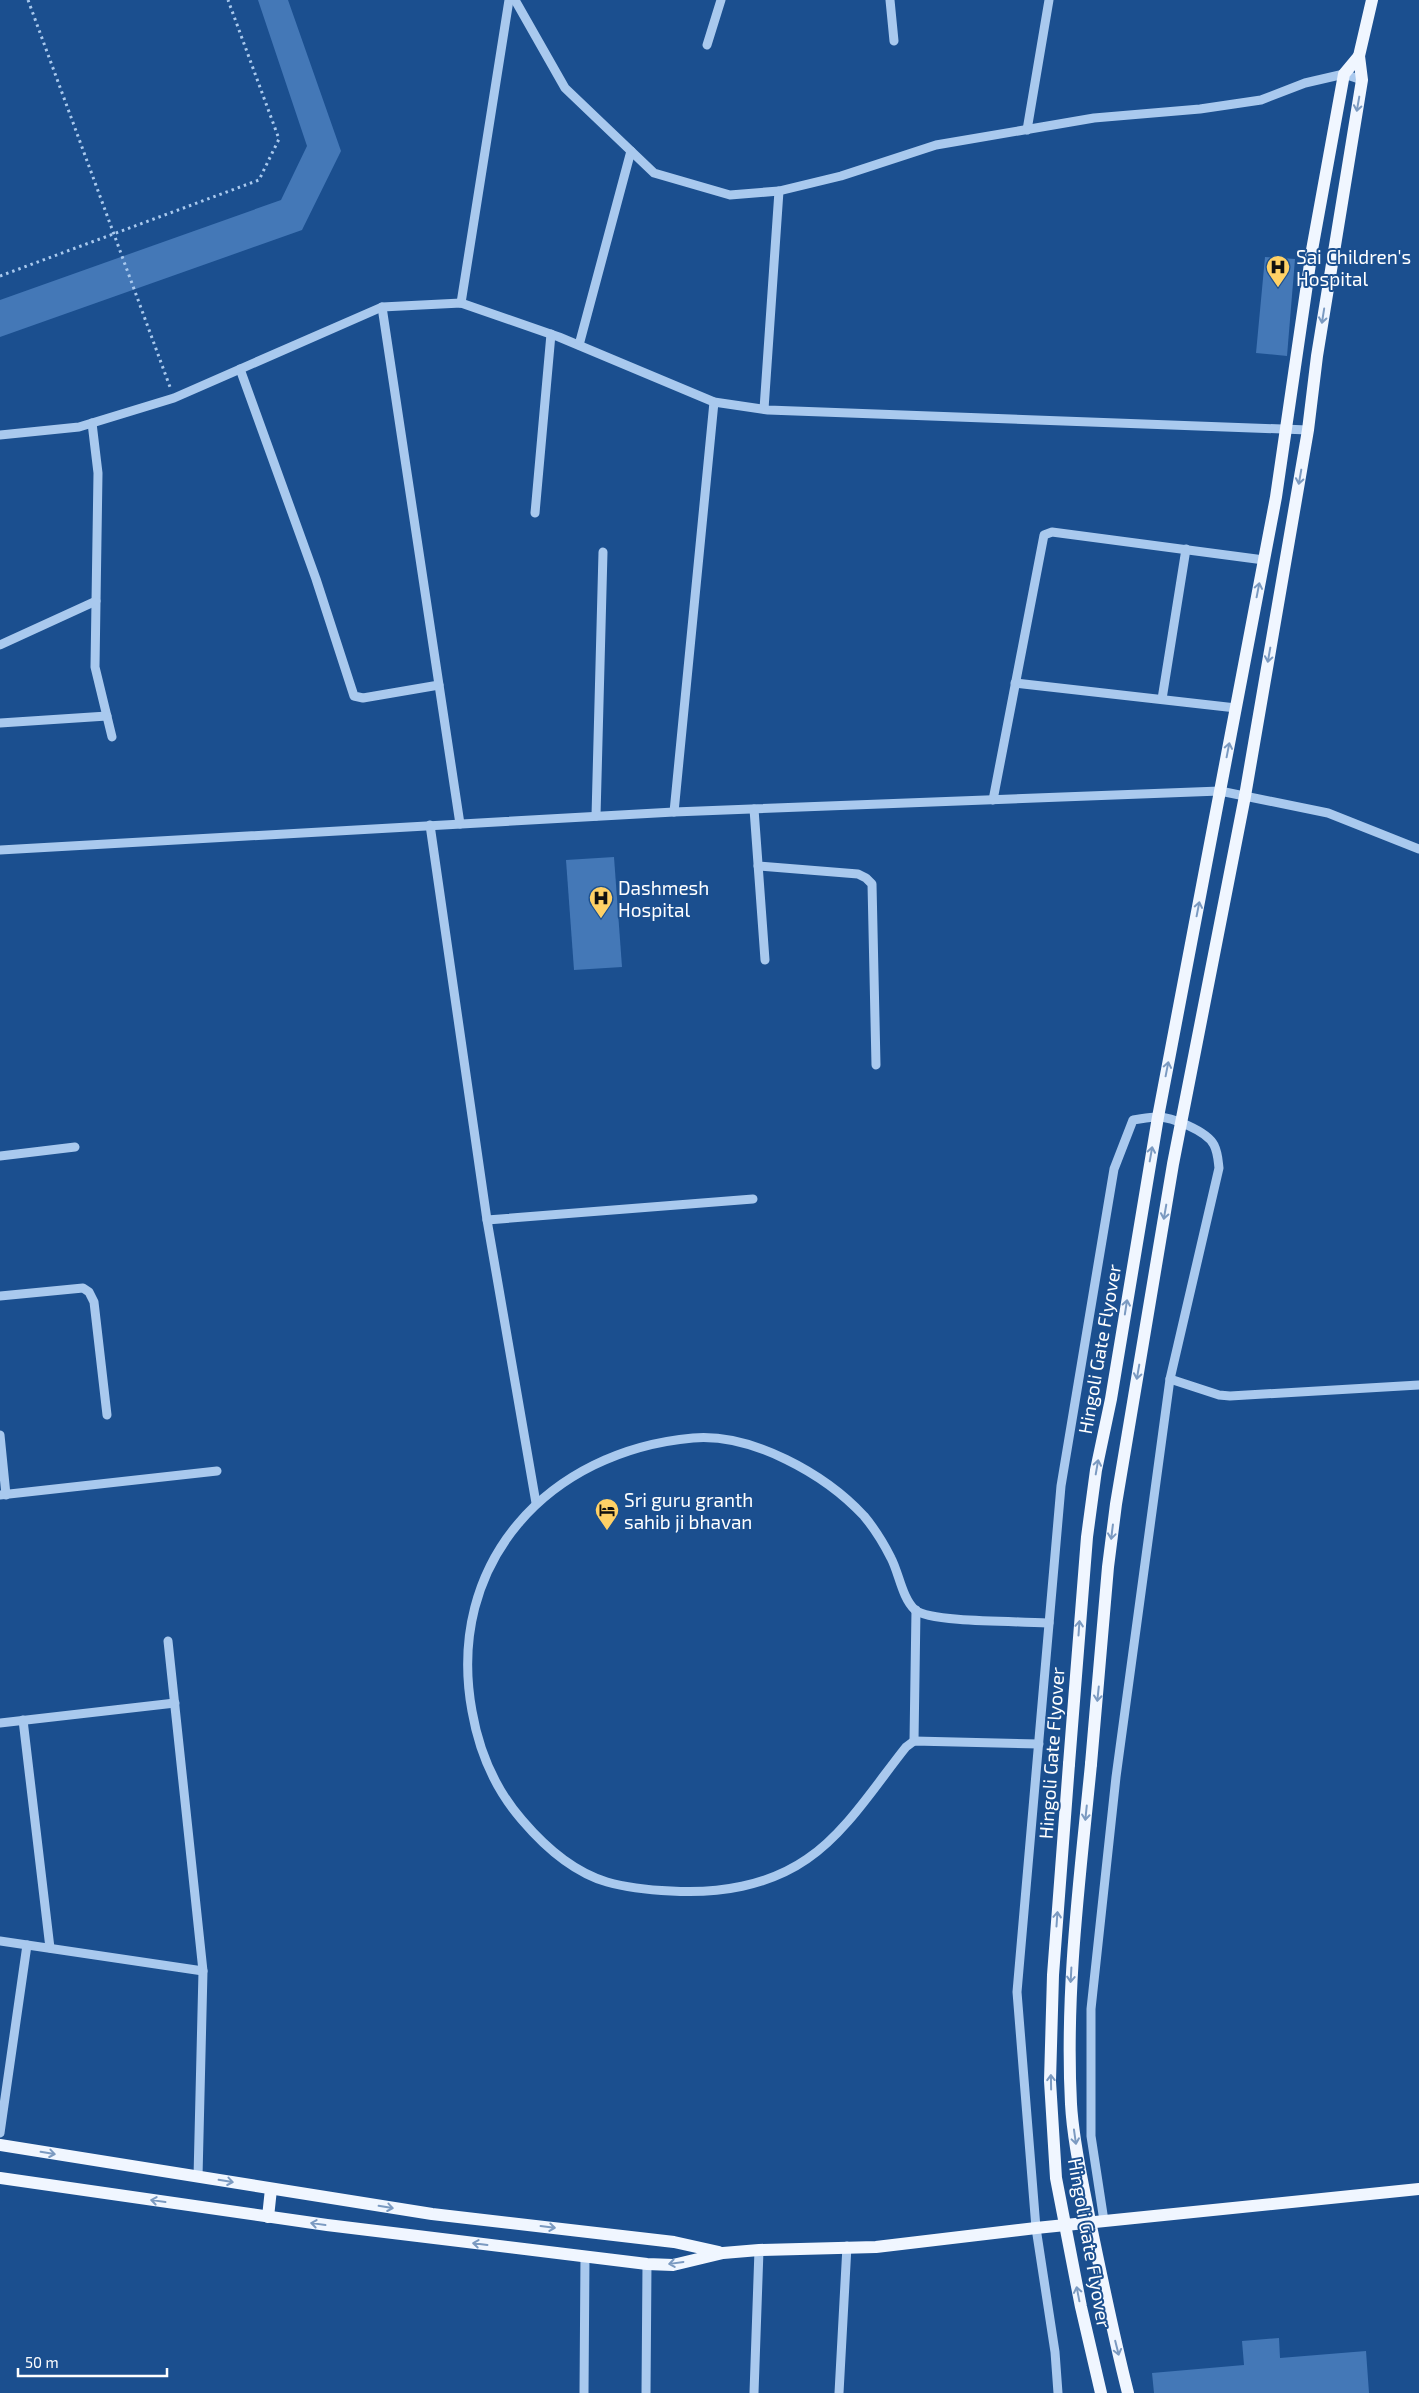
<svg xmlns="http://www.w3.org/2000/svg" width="1419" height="2393" font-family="'Exo 2',sans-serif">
<rect width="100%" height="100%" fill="#1b4f8f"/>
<g fill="#4478b7">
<path d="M258,0H288L341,151L302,230L0,337V300L281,200L307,146Z"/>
<path d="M1265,257L1295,259L1287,356L1256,353Z"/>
<path d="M614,857L622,967L574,970L566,860Z"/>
<path d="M1279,2338L1280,2358L1366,2351L1369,2393H1154L1152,2373L1244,2365L1242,2341Z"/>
</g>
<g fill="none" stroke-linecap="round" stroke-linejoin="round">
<g stroke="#a9c9ee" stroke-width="3" stroke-dasharray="2.5 4" stroke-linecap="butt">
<path d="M28,0L170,387"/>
<path d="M0,276L259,180L279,139L228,0"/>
</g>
<g stroke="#a9c9ee" stroke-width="9">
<path d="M515,0L565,88L654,173L730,195L779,191L841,176L936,145L1094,118L1200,109L1261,100L1305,83L1344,74L1362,80"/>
<path d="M890,0L894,41"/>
<path d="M707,45L721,0"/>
<path d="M1027,130L1049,0"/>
<path d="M461,303L509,0"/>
<path d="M382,307L460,824"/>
<path d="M579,345L631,151"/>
<path d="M240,369L316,579L354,696L363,698L439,685"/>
<path d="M764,409L779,191"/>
<path d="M92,423L98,473L95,667L112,737"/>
<path d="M0,435L79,427L174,398L382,307L461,303L559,337L714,402L768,410L1308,430"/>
<path d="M535,513L551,334"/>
<path d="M0,645L96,601"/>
<path d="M1015,683L1236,708"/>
<path d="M1162,699L1186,549"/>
<path d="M0,723L107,716"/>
<path d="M993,800L1044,535L1052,532L1264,560"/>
<path d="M754,809L765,960"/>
<path d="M674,812L714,402"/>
<path d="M596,816L603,552"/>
<path d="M430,825L487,1220L536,1503"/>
<path d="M0,850L674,812L1220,791L1328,813L1419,849"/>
<path d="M758,866L858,874L866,878L872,884L876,1065"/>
<path d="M0,1156L75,1147"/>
<path d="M487,1220L753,1199"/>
<path d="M0,1296L83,1288L89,1292L94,1302L107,1415"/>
<path d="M1170,1379L1219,1395L1230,1396L1419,1385"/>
<path d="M0,1435L6,1495"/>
<path d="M0,1495L217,1471"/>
<path d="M168,1641L203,1971L198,2177"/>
<path d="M23,1720L50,1948"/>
<path d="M0,1723L175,1703"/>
<path d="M914,1741L916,1610"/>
<path d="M1039,1744L914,1741L906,1747C877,1783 846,1833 807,1859C768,1886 718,1894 671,1891C649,1890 628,1888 607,1882C573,1872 545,1847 522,1820C495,1789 479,1751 472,1711C445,1563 548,1451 693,1438C752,1433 825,1474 864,1516C874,1528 884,1544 891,1558C899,1573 902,1598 915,1610C931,1623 1024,1621 1049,1623"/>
<path d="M0,1941L203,1971"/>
<path d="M0,2133L27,1945"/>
<path d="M584,2393L585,2256"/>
<path d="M646,2393L647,2264"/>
<path d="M754,2393L759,2250"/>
<path d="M839,2393L847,2246"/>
<path d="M1058,2393L1055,2352L1036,2228L1017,1992L1061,1486L1114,1169L1133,1120C1141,1119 1149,1117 1157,1117C1172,1117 1207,1131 1214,1145C1218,1153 1218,1160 1219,1168L1170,1379L1116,1777L1091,2009V2136L1104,2221"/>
</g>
<g stroke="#f0f6ff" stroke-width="12">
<path d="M1069,1764L1087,1537L1096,1470L1111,1399L1158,1117L1276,497L1312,250L1344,74L1359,56"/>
<path d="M1091,1764L1108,1567L1116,1504L1173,1164L1245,796L1308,430L1317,356L1362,80L1359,56L1372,0"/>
<path d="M0,2145L432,2214L674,2242L719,2252"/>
<path d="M0,2178L327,2225L647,2264L673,2265L723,2253L759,2250L876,2247L1036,2228L1419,2189"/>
<path d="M268,2217L271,2189"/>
</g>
<g stroke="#f0f6ff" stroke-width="12">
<path d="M1069,1764L1053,1975L1050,2081L1056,2178L1081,2307L1101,2393"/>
<path d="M1091,1764C1080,1877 1065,1990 1071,2104C1073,2141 1082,2179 1089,2216C1101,2275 1113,2334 1128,2393"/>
</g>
</g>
<defs><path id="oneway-shaft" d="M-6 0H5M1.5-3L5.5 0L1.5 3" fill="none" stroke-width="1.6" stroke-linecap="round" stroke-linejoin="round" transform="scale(1.25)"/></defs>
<g stroke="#7b9ac1">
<use href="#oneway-shaft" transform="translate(1358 104) rotate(100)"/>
<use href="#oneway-shaft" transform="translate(1323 316) rotate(99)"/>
<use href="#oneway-shaft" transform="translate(1300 477) rotate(100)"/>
<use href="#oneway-shaft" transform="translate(1258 590) rotate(-79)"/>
<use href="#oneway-shaft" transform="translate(1269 655) rotate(100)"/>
<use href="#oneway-shaft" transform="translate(1228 750) rotate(-79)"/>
<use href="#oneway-shaft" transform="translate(1198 909) rotate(-79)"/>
<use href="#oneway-shaft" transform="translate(1167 1069) rotate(-79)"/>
<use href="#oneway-shaft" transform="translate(1151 1154) rotate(-80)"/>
<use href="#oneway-shaft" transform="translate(1165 1212) rotate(100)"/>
<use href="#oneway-shaft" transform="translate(1126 1307) rotate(-81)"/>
<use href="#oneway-shaft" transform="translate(1138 1372) rotate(100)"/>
<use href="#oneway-shaft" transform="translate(1097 1467) rotate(-80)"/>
<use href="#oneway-shaft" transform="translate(1112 1532) rotate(97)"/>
<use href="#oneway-shaft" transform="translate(1079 1628) rotate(-86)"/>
<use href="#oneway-shaft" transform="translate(1098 1694) rotate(96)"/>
<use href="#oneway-shaft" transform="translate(1086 1813) rotate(96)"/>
<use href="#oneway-shaft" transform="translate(1057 1919) rotate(-86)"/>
<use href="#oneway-shaft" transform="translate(1071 1975) rotate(93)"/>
<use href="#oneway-shaft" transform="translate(1051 2082) rotate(-91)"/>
<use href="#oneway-shaft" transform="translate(1075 2137) rotate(82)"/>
<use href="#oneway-shaft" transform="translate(48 2153) rotate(9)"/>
<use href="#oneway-shaft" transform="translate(226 2181) rotate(9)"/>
<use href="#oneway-shaft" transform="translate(158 2201) rotate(-172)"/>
<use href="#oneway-shaft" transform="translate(386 2207) rotate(9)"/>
<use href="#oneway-shaft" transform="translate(318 2224) rotate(-172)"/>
<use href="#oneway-shaft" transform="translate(548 2227) rotate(7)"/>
<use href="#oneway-shaft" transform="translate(480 2244) rotate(-173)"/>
<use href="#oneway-shaft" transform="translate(676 2263) rotate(172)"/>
<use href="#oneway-shaft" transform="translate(1078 2294) rotate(-101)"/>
<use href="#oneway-shaft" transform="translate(1117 2348) rotate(76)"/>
</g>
<defs>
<g id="hospital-pin" transform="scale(1.25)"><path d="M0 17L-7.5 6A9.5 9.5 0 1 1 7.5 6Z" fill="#ffd166" stroke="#1b4f8f"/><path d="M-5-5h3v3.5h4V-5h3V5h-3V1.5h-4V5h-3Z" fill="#111"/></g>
<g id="hotel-pin" transform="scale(1.25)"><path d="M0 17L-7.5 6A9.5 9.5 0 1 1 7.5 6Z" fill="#ffd166" stroke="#1b4f8f"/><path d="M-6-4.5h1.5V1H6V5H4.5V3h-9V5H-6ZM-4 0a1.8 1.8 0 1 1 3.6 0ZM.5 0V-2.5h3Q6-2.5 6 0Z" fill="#111"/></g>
</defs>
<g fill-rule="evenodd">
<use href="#hospital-pin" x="1278" y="267"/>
<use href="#hospital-pin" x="601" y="898"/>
<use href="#hotel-pin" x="607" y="1510"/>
</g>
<g text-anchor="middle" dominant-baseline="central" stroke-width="4" stroke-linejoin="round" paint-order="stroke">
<g font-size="19" fill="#fff" stroke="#1b4f8f" text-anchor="start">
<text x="1296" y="256">Sai Children's<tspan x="1296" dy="22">Hospital</tspan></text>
<text x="618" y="887">Dashmesh<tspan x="618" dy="22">Hospital</tspan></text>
<text x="624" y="1499">Sri guru granth<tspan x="624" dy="22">sahib ji bhavan</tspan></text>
</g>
<g font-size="19" fill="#fff" stroke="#1b4f8f">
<text transform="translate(1099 1349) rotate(-80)">Hingoli Gate Flyover</text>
<text transform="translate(1051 1753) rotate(-86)">Hingoli Gate Flyover</text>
<text transform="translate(1090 2243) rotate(80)">Hingoli Gate Flyover</text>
</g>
</g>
<path d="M18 2368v8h149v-8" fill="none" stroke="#ffffff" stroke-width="2.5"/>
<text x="25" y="2368" font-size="15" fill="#ffffff" stroke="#1b4f8f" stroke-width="4" paint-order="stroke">50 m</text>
</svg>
